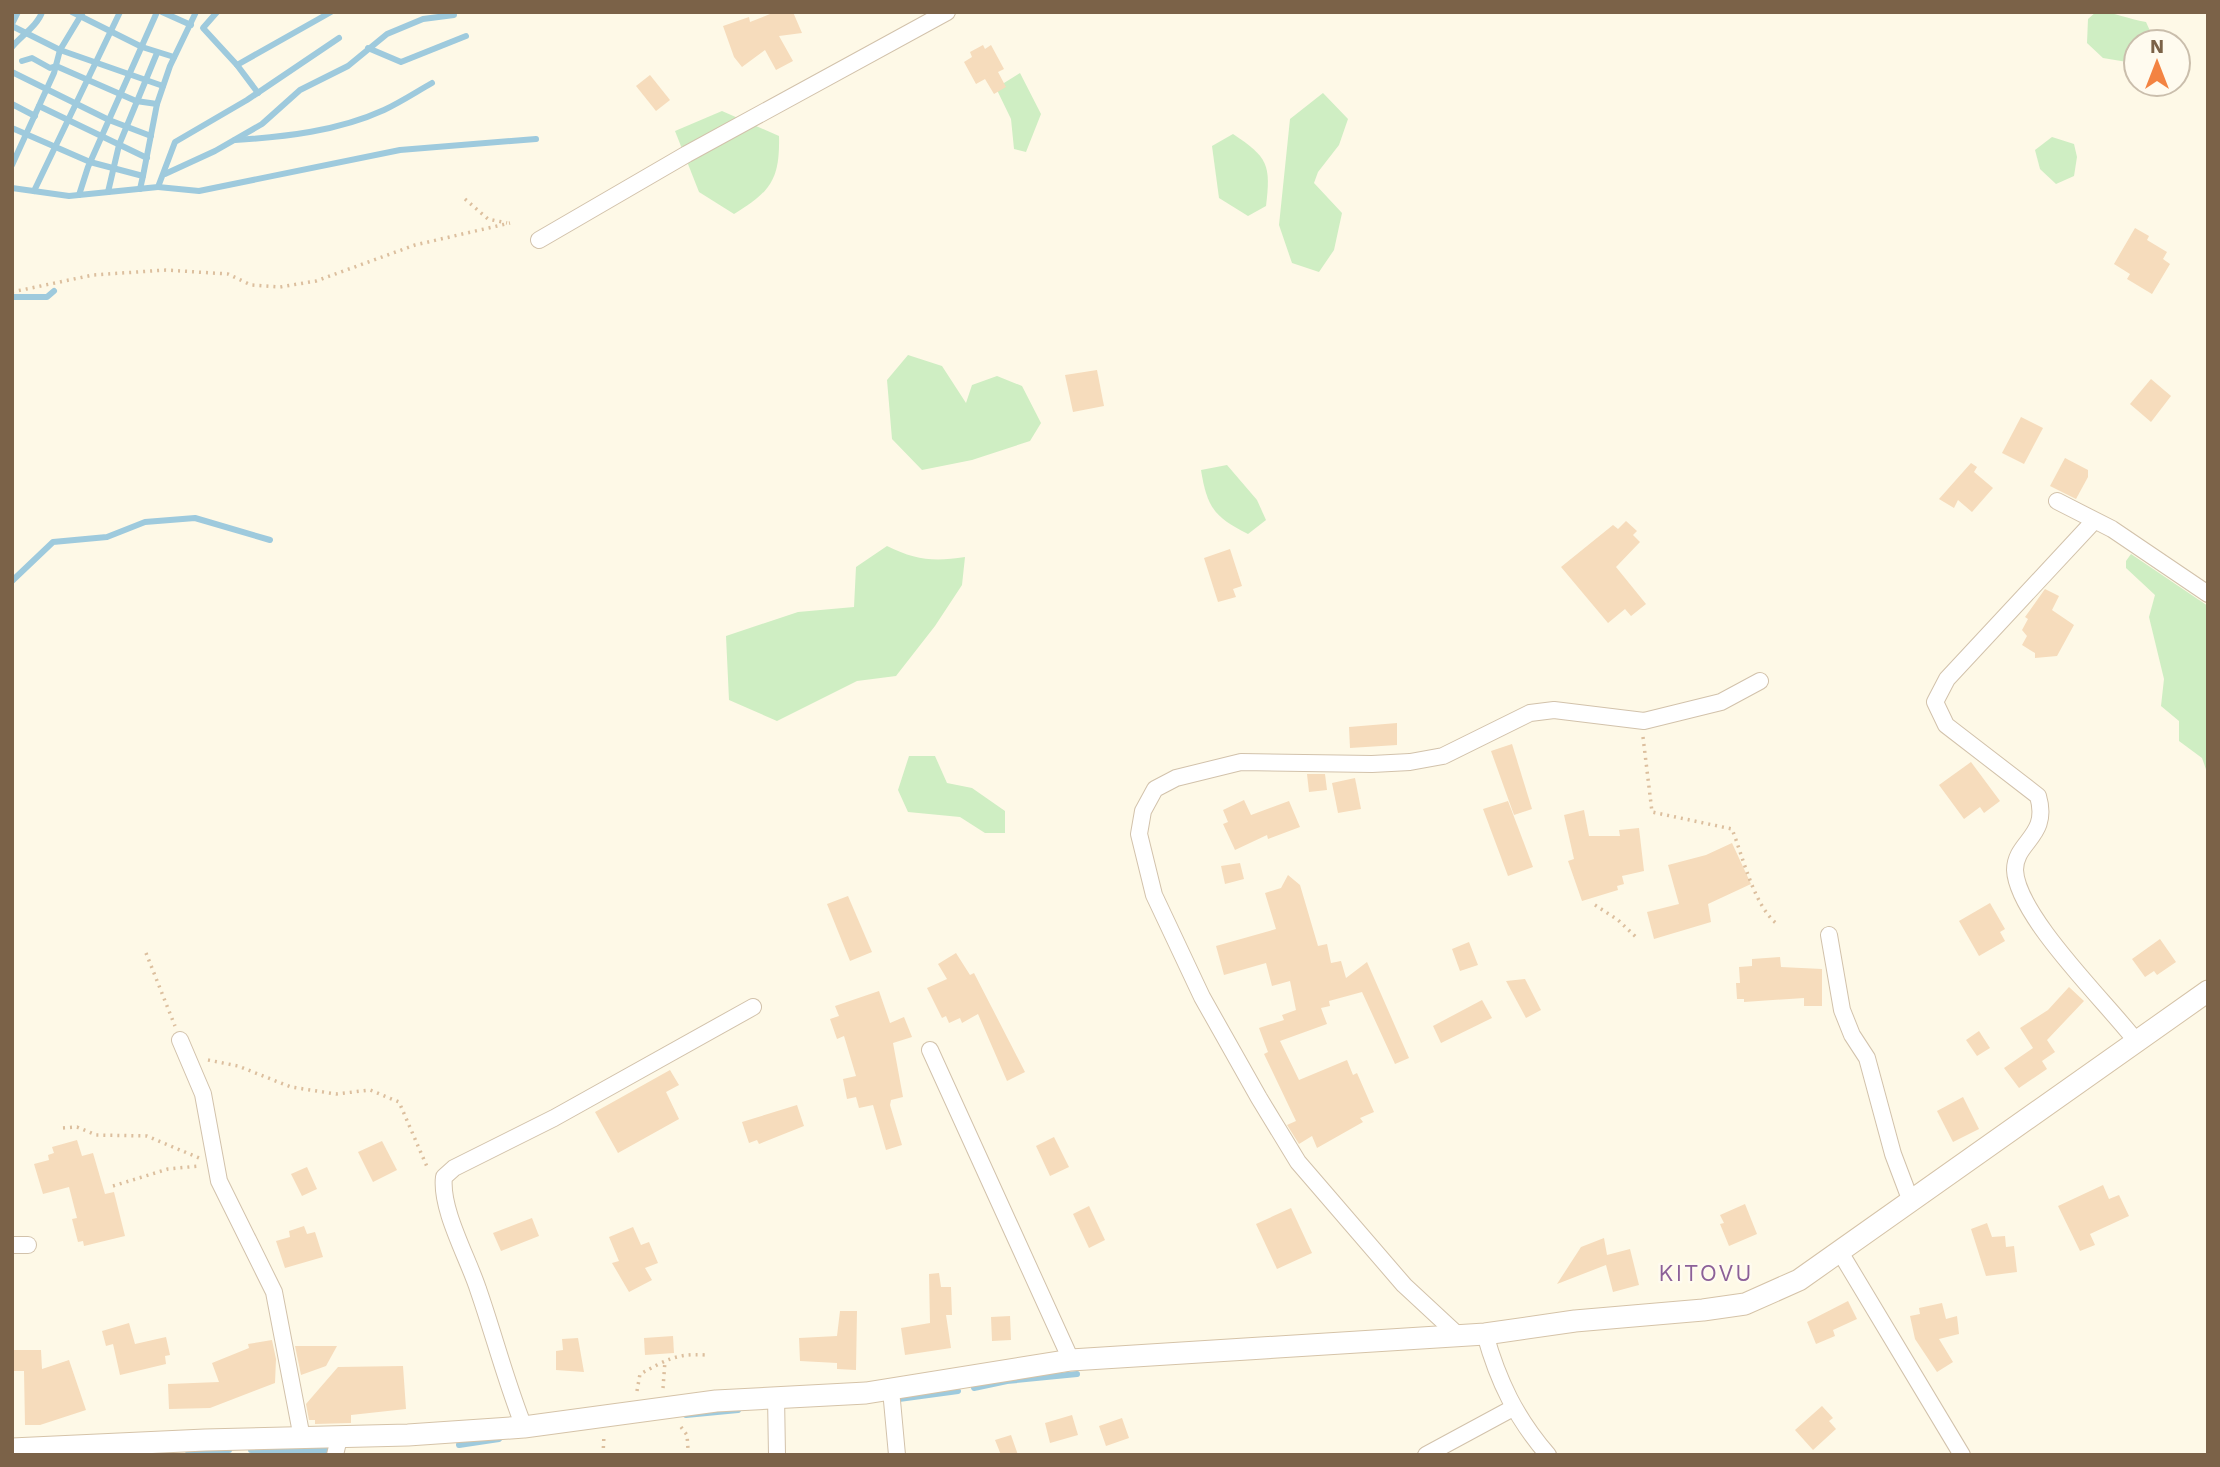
<svg xmlns="http://www.w3.org/2000/svg" width="2220" height="1467" font-family="'Work Sans',sans-serif">
<rect width="100%" height="100%" fill="#fef9e7"/>
<g fill="#cfeec3">
<path d="M2096,12C2115,12 2128,19 2146,22L2155,42H2136V62L2133,63L2103,58L2087,43L2088,19Z"/>
<path d="M1020,73L1041,114L1026,152L1014,149L1011,119L996,88Z"/>
<path d="M1323,93L1348,119L1339,145L1318,172L1314,183L1342,213L1334,250L1319,272L1292,263L1279,225L1290,119Z"/>
<path d="M722,111L779,136C780,180 770,192 734,214L699,192L675,131Z"/>
<path d="M1233,134C1268,157 1271,165 1266,206L1248,216L1219,198L1212,146Z"/>
<path d="M2052,137L2074,144L2077,157L2074,176L2056,184L2040,169L2035,150Z"/>
<path d="M908,355L942,366L966,403L972,385L997,376L1022,386L1041,423L1030,441L972,460L922,470L892,439L887,380Z"/>
<path d="M1227,465L1257,500L1266,520L1248,534C1214,517 1207,507 1201,470Z"/>
<path d="M887,546C915,560 934,562 965,557L962,585L935,626L896,676L857,681L777,721L729,700L726,636L798,612L854,607L856,567Z"/>
<path d="M2131,554L2208,606V775L2202,758L2179,741V721L2161,706L2164,679L2149,617L2155,595L2126,568V561Z"/>
<path d="M909,756H935L947,783L972,788L1005,811V833H985L960,817L908,812L898,790Z"/>
</g>
<g fill="none" stroke-linecap="round" stroke-linejoin="round">
<g stroke="#9ecadd" stroke-width="6">
<path d="M72,12L142,47L174,57"/>
<path d="M162,12L191,25"/>
<path d="M217,12L203,28L237,65"/>
<path d="M12,24L18,12"/>
<path d="M12,26L60,50L163,86"/>
<path d="M12,47C21,36 38,25 42,12"/>
<path d="M368,48L401,62L466,36"/>
<path d="M22,61L32,58L50,68L56,66L136,101L157,104"/>
<path d="M12,72L109,120L151,136"/>
<path d="M258,93L237,65L331,12"/>
<path d="M12,104L35,116"/>
<path d="M39,106L147,158"/>
<path d="M12,128L90,162L143,176L140,189"/>
<path d="M235,140C285,137 338,131 384,110C401,102 416,92 432,83"/>
<path d="M12,165L54,73L60,50L83,12"/>
<path d="M165,174L215,151L262,124L300,90L348,66L387,34L423,19L454,15"/>
<path d="M143,176L157,104L170,66L196,12"/>
<path d="M158,187L199,191L400,150L536,139"/>
<path d="M12,188L69,196L158,187L175,142L247,100L339,38"/>
<path d="M34,191L120,12"/>
<path d="M108,192L119,145L157,53"/>
<path d="M79,195L88,167L157,12"/>
<path d="M12,297H47L54,291"/>
<path d="M12,581L53,542L107,537L145,522L195,518L270,540"/>
<path d="M974,1388L1007,1381L1077,1374"/>
<path d="M899,1399L958,1391"/>
<path d="M686,1415L738,1410"/>
<path d="M459,1445L499,1439"/>
<path d="M251,1450L328,1451"/>
<path d="M188,1451L229,1450"/>
</g>
</g>
<g fill="#f6dcbc">
<path d="M775,12H793L802,33L779,36L793,61L776,70L765,50L742,67L734,57L723,26L749,17L750,22Z"/>
<path d="M983,45L985,49L991,45L1004,69L998,72L1006,87L994,94L985,79L976,84L964,62L972,57L970,52Z"/>
<path d="M650,75L670,100L656,111L636,86Z"/>
<path d="M2135,228L2149,236L2147,240L2167,252L2163,259L2170,264L2152,294L2127,279L2130,274L2114,264Z"/>
<path d="M1097,370L1104,406L1073,412L1065,375Z"/>
<path d="M2151,379L2171,396L2151,422L2130,404Z"/>
<path d="M2021,417L2043,428L2024,464L2002,453Z"/>
<path d="M2065,458L2088,470V477L2076,499L2050,486Z"/>
<path d="M1971,463L1977,467L1974,472L1993,488L1972,512L1958,500L1954,508L1939,499Z"/>
<path d="M1626,521L1637,531L1633,535L1640,542L1616,567L1646,604L1631,616L1625,609L1608,623L1561,567L1613,525L1618,529Z"/>
<path d="M1230,549L1242,586L1233,589L1236,597L1218,602L1204,558Z"/>
<path d="M2045,589L2059,596L2052,610L2074,625L2057,656L2035,658V653L2022,645L2027,636L2022,630L2028,619L2025,617Z"/>
<path d="M1397,723V745L1350,748L1349,727Z"/>
<path d="M1512,744L1532,809L1514,815L1491,751Z"/>
<path d="M1971,762L2000,801L1984,813L1980,807L1964,819L1939,785Z"/>
<path d="M1307,774H1325L1327,790L1309,792Z"/>
<path d="M1355,778L1361,809L1338,813L1332,783Z"/>
<path d="M1244,800L1251,815L1289,801L1300,827L1268,839L1267,835L1235,850L1223,824L1228,822L1223,810Z"/>
<path d="M1508,801L1533,867L1508,876L1483,809Z"/>
<path d="M1584,810L1589,836H1620L1619,830L1639,828L1644,871L1622,876L1624,884L1617,886L1618,890L1582,901L1568,861L1574,859L1564,815Z"/>
<path d="M1732,843L1751,884L1708,904L1711,922L1654,939L1647,912L1679,904L1668,865L1706,855Z"/>
<path d="M1240,863L1244,879L1225,884L1221,866Z"/>
<path d="M1288,875L1300,885L1318,946L1327,944L1331,963L1341,961L1346,978L1367,962L1409,1058L1395,1064L1362,992L1329,1001L1330,1006L1321,1008L1327,1024L1280,1041L1299,1080L1347,1060L1353,1075L1357,1073L1374,1112L1360,1118L1363,1122L1317,1148L1312,1136L1299,1144L1287,1125L1296,1121L1264,1054L1268,1052L1259,1028L1284,1020L1282,1015L1296,1010L1290,981L1272,986L1266,963L1224,975L1216,946L1276,929L1265,893L1281,888Z"/>
<path d="M848,896L872,952L850,961L827,904Z"/>
<path d="M1990,903L2005,929L2000,932L2005,941L1979,956L1959,921Z"/>
<path d="M2160,939L2176,962L2157,975L2154,971L2145,977L2132,959Z"/>
<path d="M1469,942L1478,965L1460,971L1452,949Z"/>
<path d="M956,953L970,975L974,973L1025,1072L1007,1081L978,1014L962,1023L960,1018L949,1023L946,1016L942,1018L927,988L947,979L938,964Z"/>
<path d="M1780,957L1781,967L1822,969V1006H1804V998L1744,1002V999H1737L1736,983H1740L1739,967L1752,966V959Z"/>
<path d="M1525,979L1541,1010L1526,1018L1506,981Z"/>
<path d="M2069,987L2084,1001L2047,1040L2055,1052L2042,1061L2047,1069L2019,1088L2004,1068L2033,1048L2020,1028L2048,1010Z"/>
<path d="M879,991L890,1023L904,1017L912,1037L893,1043L903,1097L891,1100L890,1105L902,1145L886,1150L873,1105L859,1108L856,1097L847,1099L843,1079L856,1076L844,1036L837,1039L830,1019L839,1016L835,1006Z"/>
<path d="M1482,1000L1492,1018L1441,1043L1433,1026Z"/>
<path d="M1979,1031L1990,1048L1977,1056L1966,1040Z"/>
<path d="M670,1070L679,1085L666,1092L679,1119L618,1153L595,1112Z"/>
<path d="M1963,1097L1979,1129L1953,1142L1937,1111Z"/>
<path d="M797,1105L804,1126L759,1144L757,1140L749,1143L742,1122Z"/>
<path d="M1054,1137L1069,1167L1050,1176L1036,1146Z"/>
<path d="M77,1140L82,1156L93,1153L105,1194L114,1192L125,1236L84,1246L83,1241L78,1242L72,1219L77,1218L69,1187L43,1194L34,1164L49,1160L48,1155L54,1153L52,1147Z"/>
<path d="M382,1141L397,1170L373,1182L358,1152Z"/>
<path d="M307,1167L317,1189L302,1196L291,1174Z"/>
<path d="M2103,1185L2109,1199L2119,1195L2129,1216L2090,1234L2095,1245L2080,1251L2058,1206Z"/>
<path d="M1745,1204L1757,1234L1729,1246L1720,1224L1724,1223L1720,1215Z"/>
<path d="M1089,1206L1105,1240L1089,1248L1073,1214Z"/>
<path d="M1291,1208L1312,1253L1277,1269L1256,1224Z"/>
<path d="M532,1218L539,1236L501,1251L493,1233Z"/>
<path d="M1987,1223L1992,1237L2005,1236L2006,1247L2014,1246L2017,1272L1986,1276L1971,1229Z"/>
<path d="M304,1226L307,1234L315,1232L323,1257L285,1268L276,1241L290,1237L289,1231Z"/>
<path d="M633,1227L641,1245L649,1242L658,1263L645,1268L652,1280L629,1292L612,1263L619,1261L609,1237Z"/>
<path d="M1604,1238L1607,1255L1630,1249L1639,1285L1613,1292L1606,1265L1557,1284L1581,1247Z"/>
<path d="M939,1273L941,1287H951L952,1315H946L951,1348L905,1355L901,1328L930,1323L929,1274Z"/>
<path d="M1848,1301L1857,1319L1833,1330L1835,1336L1816,1344L1807,1322Z"/>
<path d="M1942,1303L1946,1319L1957,1316L1959,1334L1939,1339L1953,1362L1937,1372L1915,1339L1910,1316L1920,1314L1919,1308Z"/>
<path d="M840,1311H857L856,1370L837,1369V1363L800,1361L799,1338L837,1336Z"/>
<path d="M1010,1316L1011,1340L992,1341L991,1317Z"/>
<path d="M129,1323L135,1344L166,1337L170,1355L165,1356L166,1364L120,1375L113,1344L106,1346L102,1331Z"/>
<path d="M673,1336L674,1353L645,1355L644,1338Z"/>
<path d="M578,1338L584,1372L556,1370V1351L563,1350L562,1339Z"/>
<path d="M272,1340L276,1359L275,1383L210,1408L169,1409L168,1384L219,1382L212,1363L249,1348L248,1344Z"/>
<path d="M295,1346H337L326,1366L301,1375Z"/>
<path d="M12,1350H41L42,1369L69,1360L86,1410L40,1425H25L24,1371H12Z"/>
<path d="M403,1366L406,1409L351,1415V1423L315,1424V1420H309L306,1404L338,1367Z"/>
<path d="M1822,1406L1833,1418L1829,1421L1836,1429L1813,1450L1795,1430Z"/>
<path d="M1072,1415L1078,1435L1050,1443L1045,1423Z"/>
<path d="M1122,1418L1129,1438L1106,1446L1099,1426Z"/>
<path d="M1011,1435L1018,1455H1001L995,1440Z"/>
</g>
<g fill="none" stroke-linecap="round" stroke-linejoin="round">
<g stroke="#d2c2ab" stroke-width="18">
<g id="street">
<path d="M539,240L687,154L947,12"/>
<path d="M2057,501L2112,529L2208,594"/>
<path d="M2094,521L1947,679L1935,702L1946,725L2038,796C2050,837 2015,841 2015,870C2017,916 2106,1002 2136,1041"/>
<path d="M1829,935L1842,1010L1852,1035L1867,1058L1893,1154L1910,1199"/>
<path d="M180,1040L203,1094L219,1181L274,1292L302,1438"/>
<path d="M930,1050L1071,1360"/>
<path d="M12,1245H28"/>
<path d="M1840,1252L1962,1455"/>
<path d="M1485,1334C1498,1381 1516,1418 1548,1455"/>
<path d="M1459,1336L1404,1285L1298,1162L1259,1098L1202,997L1154,895L1139,834L1143,811L1155,789L1176,778L1241,762L1372,764L1410,762L1443,756L1530,713L1554,710L1644,721L1721,702L1760,681"/>
<path d="M891,1390L897,1455"/>
<path d="M776,1396L777,1455"/>
<path d="M524,1427C506,1382 494,1335 478,1289C468,1258 440,1209 444,1177L454,1168L554,1118L753,1007"/>
<path d="M335,1455L339,1438"/>
<path d="M1426,1455L1513,1408"/>
</g>
</g>
<g stroke="#d5c3a8" stroke-width="23">
<path id="secondary" d="M12,1449L205,1440L408,1435L524,1427L716,1401L866,1393L1071,1360L1485,1334L1575,1321L1703,1310L1745,1304L1799,1280L2208,991"/>
</g>
<g stroke="#dcbf9e" stroke-width="3.5" stroke-dasharray="2 5" stroke-linecap="butt">
<path d="M465,199L488,219L507,223"/>
<path d="M12,292L93,275L166,270L228,274L251,285L280,287L316,281L415,245L510,223"/>
<path d="M1643,737L1652,812L1732,829C1743,857 1754,905 1776,923"/>
<path d="M1595,905L1618,920L1637,938"/>
<path d="M146,953L175,1026"/>
<path d="M208,1060L238,1066L291,1087L336,1094L370,1090L399,1102L428,1169"/>
<path d="M63,1128L77,1127L96,1135L147,1136L199,1158"/>
<path d="M113,1186L168,1169L199,1166"/>
<path d="M663,1388L665,1361"/>
<path d="M637,1391L640,1374C665,1361 675,1353 705,1355"/>
<path d="M681,1427L687,1435L688,1449"/>
<path d="M603,1455L604,1435"/>
</g>
<use href="#street" stroke="#fff" stroke-width="16"/>
<use href="#secondary" stroke="#fff" stroke-width="21"/>
</g>
<g text-anchor="middle" dominant-baseline="central" stroke-width="5" stroke-linejoin="round" paint-order="stroke">
<g font-size="23" letter-spacing="2" fill="#8c6098" stroke="#fffbef">
<text x="1706" y="1273">KITOVU</text>
</g>
</g>
<rect width="2220" height="1467" fill="none" stroke="#7b6248" stroke-width="28"/>
<g transform="translate(2157 63)"><circle r="33" fill="#fffbef" stroke="#cabeac" stroke-width="2"/>
<path d="M0-5L12 26L0 18L-12 26Z" fill="#f38342"/>
<text y="-10" font-size="19" font-weight="bold" text-anchor="middle" fill="#7b6248">N</text>
</g>
</svg>
